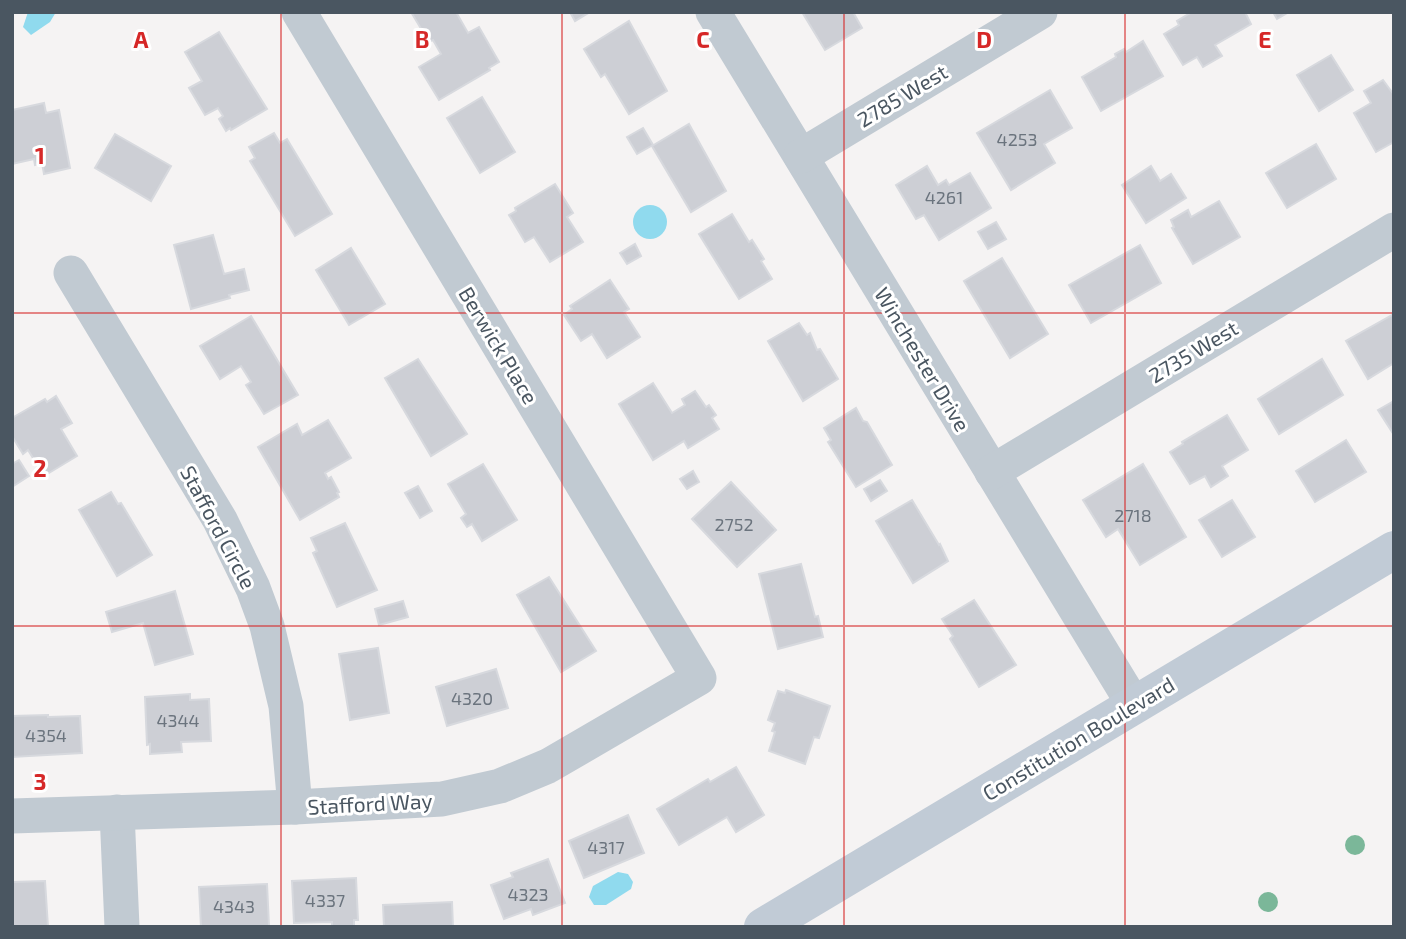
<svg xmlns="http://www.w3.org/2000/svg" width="1406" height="939" font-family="'Exo 2',sans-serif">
<rect width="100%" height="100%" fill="#f5f3f3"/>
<g fill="#90daee">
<path d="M28,12H56L50,22L31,35L23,27Z"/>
<circle cx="650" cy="222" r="17"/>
<path d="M618,872L628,874L633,882L631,889L606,905H594L589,897L593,886Z"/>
</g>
<g fill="#cdcfd5" stroke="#d7d9de" stroke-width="2">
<path d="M411,12H456L468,33L479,27L499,62L489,68L490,70L439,100L419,67L441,54L433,40L429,42Z"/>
<path d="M570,12H590L575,21Z"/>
<path d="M802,12H853L862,28L825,50Z"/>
<path d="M1192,12H1245L1251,24L1215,45L1222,56L1203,67L1197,57L1183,65L1164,34L1179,25L1177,21Z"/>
<path d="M1273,12H1289L1277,19Z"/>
<path d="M629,21L667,91L629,114L605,74L601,77L584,49Z"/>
<path d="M219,32L267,109L231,130L230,128L226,131L219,119L223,116L218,108L205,115L189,88L202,81L185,52Z"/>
<path d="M1143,41L1163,76L1101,111L1082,77L1116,57L1115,54L1124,49L1126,52Z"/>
<path d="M1331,55L1353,90L1319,111L1297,75Z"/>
<path d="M1383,80L1394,95V142L1376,152L1354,113L1371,103L1364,91Z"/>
<path d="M1050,90L1072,128L1044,144L1055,163L1011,190L977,133Z"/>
<path d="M482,97L515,152L480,173L447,118Z"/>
<path d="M44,103L46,113L59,110L70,168L44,174L42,163L35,165L34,159L12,164V110Z"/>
<path d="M689,124L726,191L691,212L652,146Z"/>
<path d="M643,128L653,145L637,154L627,137Z"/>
<path d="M274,133L280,143L287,139L332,214L295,236L250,161L255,158L249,147Z"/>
<path d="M115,134L171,166L151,201L95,168Z"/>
<path d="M1316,144L1336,179L1287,208L1266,173Z"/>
<path d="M927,166L938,185L946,180L949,185L970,173L991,208L939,240L924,215L916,219L896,185Z"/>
<path d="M1151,166L1160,181L1171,174L1186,198L1146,223L1122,185Z"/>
<path d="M555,184L573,213L567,217L583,242L550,262L534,237L525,242L509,215L516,211L515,208Z"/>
<path d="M1219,201L1240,237L1193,264L1172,228L1174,227L1171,220L1188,210L1191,217Z"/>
<path d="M732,214L749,242L752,240L764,259L761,261L772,279L739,299L699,234Z"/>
<path d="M996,222L1006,239L988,249L978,232Z"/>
<path d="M213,235L224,274L244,269L249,290L229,295L230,298L191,309L174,245Z"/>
<path d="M635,244L641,256L627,264L620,253Z"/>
<path d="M1140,245L1161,283L1091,323L1069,285Z"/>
<path d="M351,248L385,304L349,325L316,270Z"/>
<path d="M1002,258L1048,334L1010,358L964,281Z"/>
<path d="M610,280L629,309L624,312L640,337L607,358L592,334L581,341L564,315L572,309L570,306Z"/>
<path d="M1394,314V363L1368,379L1346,341Z"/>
<path d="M251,316L298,395L264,414L246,385L251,382L241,366L220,379L200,346Z"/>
<path d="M799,323L807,335L810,333L817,350L820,349L838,379L803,401L768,341Z"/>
<path d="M418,359L467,434L431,456L385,378Z"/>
<path d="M1322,359L1343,395L1279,434L1258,399Z"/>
<path d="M653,383L672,413L685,405L682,399L695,391L706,407L709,405L716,415L712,418L719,429L688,448L684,441L653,460L619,404Z"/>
<path d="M56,396L72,423L61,429L77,456L44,476L28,450L23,454L12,436V418L45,399L47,402Z"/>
<path d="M1394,401V435L1378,410Z"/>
<path d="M856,408L863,421L867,422L892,465L856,487L828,442L831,440L824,428Z"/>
<path d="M1227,415L1248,450L1222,466L1228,476L1211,487L1205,476L1190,484L1170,452L1183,444L1182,442Z"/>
<path d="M328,420L351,458L325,473L328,479L331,477L339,492L337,493L339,497L300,520L258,447L297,424L302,435Z"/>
<path d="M1346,440L1366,472L1315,502L1296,471Z"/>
<path d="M19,460L29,476L12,487V464Z"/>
<path d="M483,464L517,520L482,541L472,524L467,527L461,518L466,514L448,484Z"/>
<path d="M1143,464L1186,537L1140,565L1118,529L1106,537L1083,500Z"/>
<path d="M693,471L699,482L687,489L680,479Z"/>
<path d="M880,480L887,491L871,501L864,489Z"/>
<path d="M731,482L776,530L737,567L692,519Z"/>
<path d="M418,486L432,511L420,518L405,493Z"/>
<path d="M111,492L118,504L121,503L152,555L117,576L79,510Z"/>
<path d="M912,500L939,545L940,544L948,561L913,583L876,521Z"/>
<path d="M1232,500L1255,537L1222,557L1199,520Z"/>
<path d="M345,523L377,590L337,607L313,553L317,551L311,538Z"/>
<path d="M801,564L815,617L818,616L823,637L778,649L759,574Z"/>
<path d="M549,577L596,651L561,672L517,595Z"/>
<path d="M175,591L193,654L155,665L143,623L112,632L106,612Z"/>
<path d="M974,600L1016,665L979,687L950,639L953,636L942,619Z"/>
<path d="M403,601L408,617L379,625L375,609Z"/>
<path d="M378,648L389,713L350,720L339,654Z"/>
<path d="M496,669L508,708L447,726L436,687Z"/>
<path d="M786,690L830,706L819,738L814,737L805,764L769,751L775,732L772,731L775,723L768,720L778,691L785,693Z"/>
<path d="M190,694V700L209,699L211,741L181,742L182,752L150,754V744L147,745L145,697Z"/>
<path d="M48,715V717L80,716L82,753L12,757V716Z"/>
<path d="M736,767L764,815L736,832L727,817L679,845L657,809L708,779L710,782Z"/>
<path d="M628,815L644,853L584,878L569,841Z"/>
<path d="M548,859L565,903L533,915L531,909L504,919L491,885L513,877L511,873Z"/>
<path d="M356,878L358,920H354V927H332V922L294,923L292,881Z"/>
<path d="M45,881L48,927H12V882Z"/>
<path d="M267,884L269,926L201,927L199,887Z"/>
<path d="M452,902L453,927H384L383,905Z"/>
</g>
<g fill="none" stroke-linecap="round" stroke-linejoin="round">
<g stroke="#c1cad2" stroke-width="35">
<path d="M713,12L1134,705"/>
<path d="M801,156L1040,12"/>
<path d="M71,273L220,520L253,588L267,626L286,706L295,807"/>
<path d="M992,472L1394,230"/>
<path d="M117,812L122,927"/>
<path d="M12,816L295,807L442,799L500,786L548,766L699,678L299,12"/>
</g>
<path stroke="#c1cbd6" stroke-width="38" d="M763,927L1394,550"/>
</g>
<g fill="#7bb799">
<circle cx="1355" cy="845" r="10"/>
<circle cx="1268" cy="902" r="10"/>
</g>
<path fill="none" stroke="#d62828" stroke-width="2" stroke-opacity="0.55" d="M281,12V927M562,12V927M844,12V927M1125,12V927M12,313H1394M12,626H1394"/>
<g text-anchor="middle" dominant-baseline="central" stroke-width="6" stroke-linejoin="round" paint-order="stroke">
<g font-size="18" fill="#6b747e">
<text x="1017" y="139">4253</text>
<text x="944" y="197">4261</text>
<text x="1133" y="515">2718</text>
<text x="734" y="524">2752</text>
<text x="472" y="698">4320</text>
<text x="178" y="720">4344</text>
<text x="46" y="735">4354</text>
<text x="606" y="847">4317</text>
<text x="528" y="894">4323</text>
<text x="325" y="900">4337</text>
<text x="234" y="906">4343</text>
</g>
<g font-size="21" fill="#4a5661" stroke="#fff">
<text transform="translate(902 95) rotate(-31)">2785 West</text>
<text transform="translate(499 345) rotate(59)">Berwick Place</text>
<text transform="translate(1193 351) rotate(-31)">2735 West</text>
<text transform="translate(923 359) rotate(59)">Winchester Drive</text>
<text transform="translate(219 527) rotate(62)">Stafford Circle</text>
<text transform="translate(1078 738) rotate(-31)">Constitution Boulevard</text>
<text transform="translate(370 803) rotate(-3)">Stafford Way</text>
</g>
</g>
<g font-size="23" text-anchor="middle" font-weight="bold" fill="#d62828" stroke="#fff" stroke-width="6" stroke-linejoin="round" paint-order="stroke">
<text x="141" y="48">A</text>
<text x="422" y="48">B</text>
<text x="703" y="48">C</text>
<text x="984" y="48">D</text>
<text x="1265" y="48">E</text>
<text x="40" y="164">1</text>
<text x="40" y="477">2</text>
<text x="40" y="790">3</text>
</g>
<rect width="1406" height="939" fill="none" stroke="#4a5661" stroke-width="28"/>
</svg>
